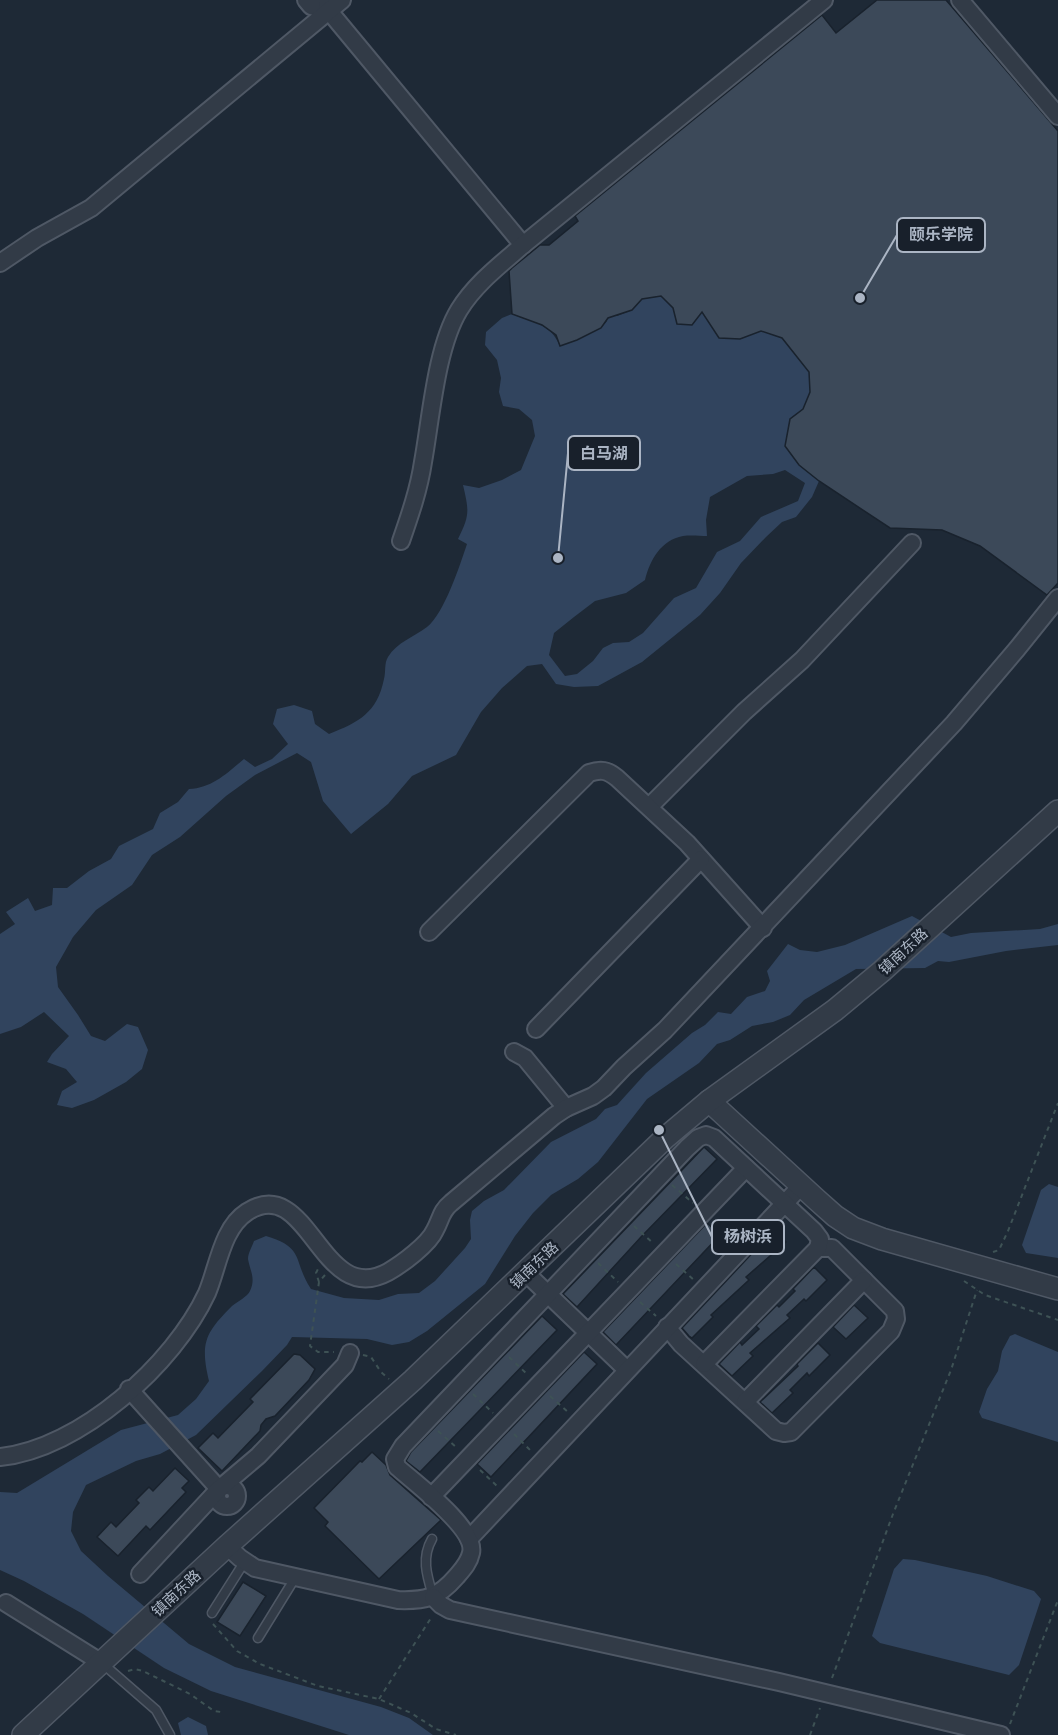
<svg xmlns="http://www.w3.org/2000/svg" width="1058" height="1735" font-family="Mulish,'Noto Sans SC',sans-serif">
<rect width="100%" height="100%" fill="#1e2936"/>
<g fill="#31445e" fill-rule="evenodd">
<path d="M661,296L673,308L678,324L702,312L719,338L740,339L761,331L782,338L809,372L810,392L803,409L790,419L785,446L799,465L819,481L812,497L796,517L782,522L766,537L741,563L720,593L700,615L642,662L598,686L574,687L556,684L542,664L527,666L502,688L481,712L456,755L412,776L388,804L351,834L323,801L311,762L297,753L255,775L226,796L180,837L152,855L132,885L96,910L73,937L56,967L58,987L78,1015L91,1036L105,1041L127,1024L138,1027L148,1050L142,1069L126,1082L94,1100L72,1108L57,1105L62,1091L77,1082L66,1069L47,1062L52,1054L69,1036L44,1012L21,1027L0,1034V934L15,924L6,912L28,898L35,911L52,905L53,888H67L89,871L111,859L119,846L153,829L160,813L178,802L189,789C212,788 226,774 244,759L255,767L272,759L288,744L273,724L277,709L294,705L312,711L315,724L329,734C359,722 377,713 384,679C386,672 384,663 388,657C397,642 414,637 427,627C444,614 460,565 467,544L458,539C470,515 469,511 463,485L479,488L502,480L521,470L535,436L532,420L519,409L503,406L499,392L501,378L497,360L485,345L486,332L502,318L512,314C533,322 551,324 560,346L601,328L607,321L601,313L609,308L617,316L632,310L642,299ZM785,470L805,483L798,501L761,517L740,541L717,552L696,588L674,598L643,633L629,642L613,643L603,648L593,661L577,674L565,676L549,655L554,633L574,617L595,601L626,593L645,580C650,560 661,540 683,536C691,535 700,536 707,536L706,520L710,497L747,476L773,474Z"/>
<path d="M912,916L951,937L971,933L1040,929L1058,924V945L1006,951L949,962L938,961L925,968L856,969L804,1000L790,1015L773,1022L752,1026L730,1040L717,1044L699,1063L647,1099L598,1162L578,1179L551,1195L533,1213L515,1236L485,1284L427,1331L409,1342L392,1345L367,1339L292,1337L287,1345L262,1371L196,1435L160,1454L136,1461L86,1485L73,1512L71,1531L81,1551L108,1576L189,1644L235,1667L381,1707L409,1718L433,1735H349L211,1691L164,1668L83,1614L24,1581L0,1570V1492L17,1493L121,1430L178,1415L196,1399L209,1381C200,1343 205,1333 232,1306C238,1301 247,1297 250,1291C256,1278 250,1271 248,1259C248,1253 252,1247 254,1241L266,1236C306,1248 292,1260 311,1289L344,1298L379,1300L398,1294L419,1293L435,1281L465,1248L471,1239L470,1220L472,1211L484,1201L504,1190L551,1142L596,1119L605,1109L617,1105L646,1073L692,1033L705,1025L718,1012L731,1014L747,997L765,991L770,981L767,971L788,944L800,950L817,952L845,945Z"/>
<path d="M1049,1184L1058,1187V1258L1026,1253L1022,1245L1041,1190Z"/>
<path d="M1015,1334L1058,1352V1442L982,1418L979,1412L987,1389L998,1371L1002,1351L1010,1336Z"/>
<path d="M903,1559L915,1560L987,1576L1034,1591L1041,1599L1019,1665L1009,1675L880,1643L872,1636L894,1569Z"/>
<path d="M188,1717L206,1726L208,1735H181L178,1723Z"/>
</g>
<g fill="#3c4959" stroke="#19222d" stroke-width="1.5">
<path d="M877,0H946L1058,131V583L1047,595L980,546L942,530L890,528L819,481L799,465L785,446L790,419L803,409L810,392L809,372L782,338L761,331L740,339L719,338L702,312L692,325L677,324L673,308L661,296L642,299L632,310L608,318L601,328L577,340L560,346L556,335L542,325L512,314L509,271L512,268L540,245H549L578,221L575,216L822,15L836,33Z"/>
<path d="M704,1147L717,1159L641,1237L577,1307L563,1294Z"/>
<path d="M707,1223L720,1235L616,1345L603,1332Z"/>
<path d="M774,1230L786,1242L746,1277L749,1280L711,1315L713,1317L692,1338L689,1336L682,1328Z"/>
<path d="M814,1267L827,1280L806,1301L804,1299L787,1315L790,1318L750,1353L753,1356L732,1376L719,1364L740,1342L742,1345L759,1329L756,1326L777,1305L779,1307L795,1291L793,1289Z"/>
<path d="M854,1305L868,1318L846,1339L833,1327Z"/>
<path d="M542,1316L557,1330L420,1472L406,1461L411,1452Z"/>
<path d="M818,1343L830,1355L809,1376L807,1373L790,1390L793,1393L772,1413L760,1402L798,1366L797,1364Z"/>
<path d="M584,1352L597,1364L491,1477L477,1464Z"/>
<path d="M294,1354L300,1355L315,1369L309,1380L275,1416L266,1419L261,1425L260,1431L222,1471L198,1448L213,1433L218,1438L253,1402L250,1399Z"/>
<path d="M372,1452L386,1465L390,1475L441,1520L379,1579L325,1526L328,1522L314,1508L360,1461L362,1462Z"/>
<path d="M175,1468L189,1481L182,1488L186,1492L150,1530L146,1526L118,1556L97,1537L111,1522L116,1527L139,1503L136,1500L149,1487L153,1491Z"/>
<path d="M243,1582L266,1596L240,1636L217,1622Z"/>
</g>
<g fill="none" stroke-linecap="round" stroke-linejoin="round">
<g stroke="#4f5865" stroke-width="11">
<g id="service">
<path d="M432,1539C421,1558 427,1576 433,1596"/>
<path d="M212,1613L245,1561"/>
<path d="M258,1638L295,1578"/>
<path d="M102,1663L156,1710L170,1735"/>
</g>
</g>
<g stroke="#4f5865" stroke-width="20">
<g id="minor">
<path d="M306,0L311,6L329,11"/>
<path d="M960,0L1058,116"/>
<path d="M327,1L329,11L523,245"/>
<path d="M0,263L37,238L91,208L342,0"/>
<path d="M401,541C410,515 419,489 423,462C431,418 436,348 459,310C475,284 500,265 523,245L824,0"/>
<path d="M649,807L744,712L802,660L912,543"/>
<path d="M429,932L589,773C601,769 607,770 617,778L687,843L763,928"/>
<path d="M536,1029L701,859"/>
<path d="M514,1052L525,1058L566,1108"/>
<path d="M526,1273L627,1370"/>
<path d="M667,1327L681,1344L776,1431L784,1433L791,1432L891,1331L896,1319L895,1311L832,1248H818"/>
<path d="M129,1389L219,1489"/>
<path d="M745,1402L864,1280"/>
<path d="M0,1457C80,1449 174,1364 207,1293C218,1267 222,1228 247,1212C309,1172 320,1309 388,1272C402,1264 429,1244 435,1230C441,1219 441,1211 451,1203L554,1116L566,1108L593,1096L604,1088L624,1067L665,1030L954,723L1017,649L1058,598"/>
<circle cx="227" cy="1496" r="10"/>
<path d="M431,1497L746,1168"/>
<path d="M469,1539L801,1186"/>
<path d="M227,1546L240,1558L255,1568L398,1600C425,1601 438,1598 456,1577C462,1570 469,1563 471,1553C477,1529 415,1483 397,1467L395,1459L403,1446L687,1148L698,1138L706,1135L714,1138L814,1231L820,1239L818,1248L704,1364"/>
<path d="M140,1574L219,1489L258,1456L345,1365L350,1353"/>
<path d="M433,1597L441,1605L450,1610L779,1682L1001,1735"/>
<path d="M6,1603L102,1663"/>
</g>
</g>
<g stroke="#4f5865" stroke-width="24">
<g id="tertiary">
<path d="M709,1101L817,1200L835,1216L853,1228L882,1239L1058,1289"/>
<path d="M23,1735L227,1546L413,1380L665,1138L709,1101L835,1010L882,971L1058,811"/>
</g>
</g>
<g stroke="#3e5255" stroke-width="2" stroke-dasharray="4.5 4.5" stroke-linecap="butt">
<path d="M672,1185L693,1203"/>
<path d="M715,1223L729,1234L720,1244L724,1248"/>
<path d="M634,1226L654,1244"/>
<path d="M993,1252L999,1250L1008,1231L1058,1103"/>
<path d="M598,1263L618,1282"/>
<path d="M676,1264L694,1280"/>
<path d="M325,1275L319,1282L310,1346L318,1352H334"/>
<path d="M964,1281L985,1295L1058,1320"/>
<path d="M319,1282L316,1273L319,1267"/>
<path d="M640,1302L656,1316"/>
<path d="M363,1355L371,1357L381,1372L389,1379"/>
<path d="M509,1357L528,1375"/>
<path d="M473,1394L493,1413"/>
<path d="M550,1396L568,1412"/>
<path d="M438,1431L456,1447"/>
<path d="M514,1434L531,1451"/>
<path d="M480,1470L497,1486"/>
<path d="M213,1624L237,1651L260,1664L318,1686L379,1699L411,1713L436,1729L456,1735"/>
<path d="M128,1671L135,1669L143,1671L190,1694L214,1711L221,1712"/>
<path d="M832,1678L893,1514L951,1370L977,1290"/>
<path d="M379,1699L431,1618"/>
<path d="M1010,1724L1058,1600"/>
<path d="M810,1735L820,1708"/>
</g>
<use href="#service" stroke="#323b47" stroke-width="8"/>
<use href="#minor" stroke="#323b47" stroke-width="16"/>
<use href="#tertiary" stroke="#323b47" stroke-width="21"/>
</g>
<g text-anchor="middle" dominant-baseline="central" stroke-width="5" stroke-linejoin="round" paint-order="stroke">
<g font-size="15" fill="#abb5c4" stroke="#18202b">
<text transform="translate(903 951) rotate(-43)">镇南东路</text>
<text transform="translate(534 1265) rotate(-44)">镇南东路</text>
<text transform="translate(176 1593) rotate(-43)">镇南东路</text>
</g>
</g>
<path fill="none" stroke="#abb5c4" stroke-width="2" d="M860 298L897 235M558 558L568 453M659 1130L712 1237"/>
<g fill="#abb5c4" stroke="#18202b" stroke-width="2">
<circle cx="860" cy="298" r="6"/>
<circle cx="558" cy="558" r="6"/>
<circle cx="659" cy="1130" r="6"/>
</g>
<g fill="#18202b" stroke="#abb5c4" stroke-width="2">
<rect x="897" y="218" width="88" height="34" rx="6"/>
<rect x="568" y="436" width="72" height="34" rx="6"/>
<rect x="712" y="1220" width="72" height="34" rx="6"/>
</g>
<g font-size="16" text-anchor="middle" font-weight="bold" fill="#abb5c4">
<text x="941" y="240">颐乐学院</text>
<text x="604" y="459">白马湖</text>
<text x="748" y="1242">杨树浜</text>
</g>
</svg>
